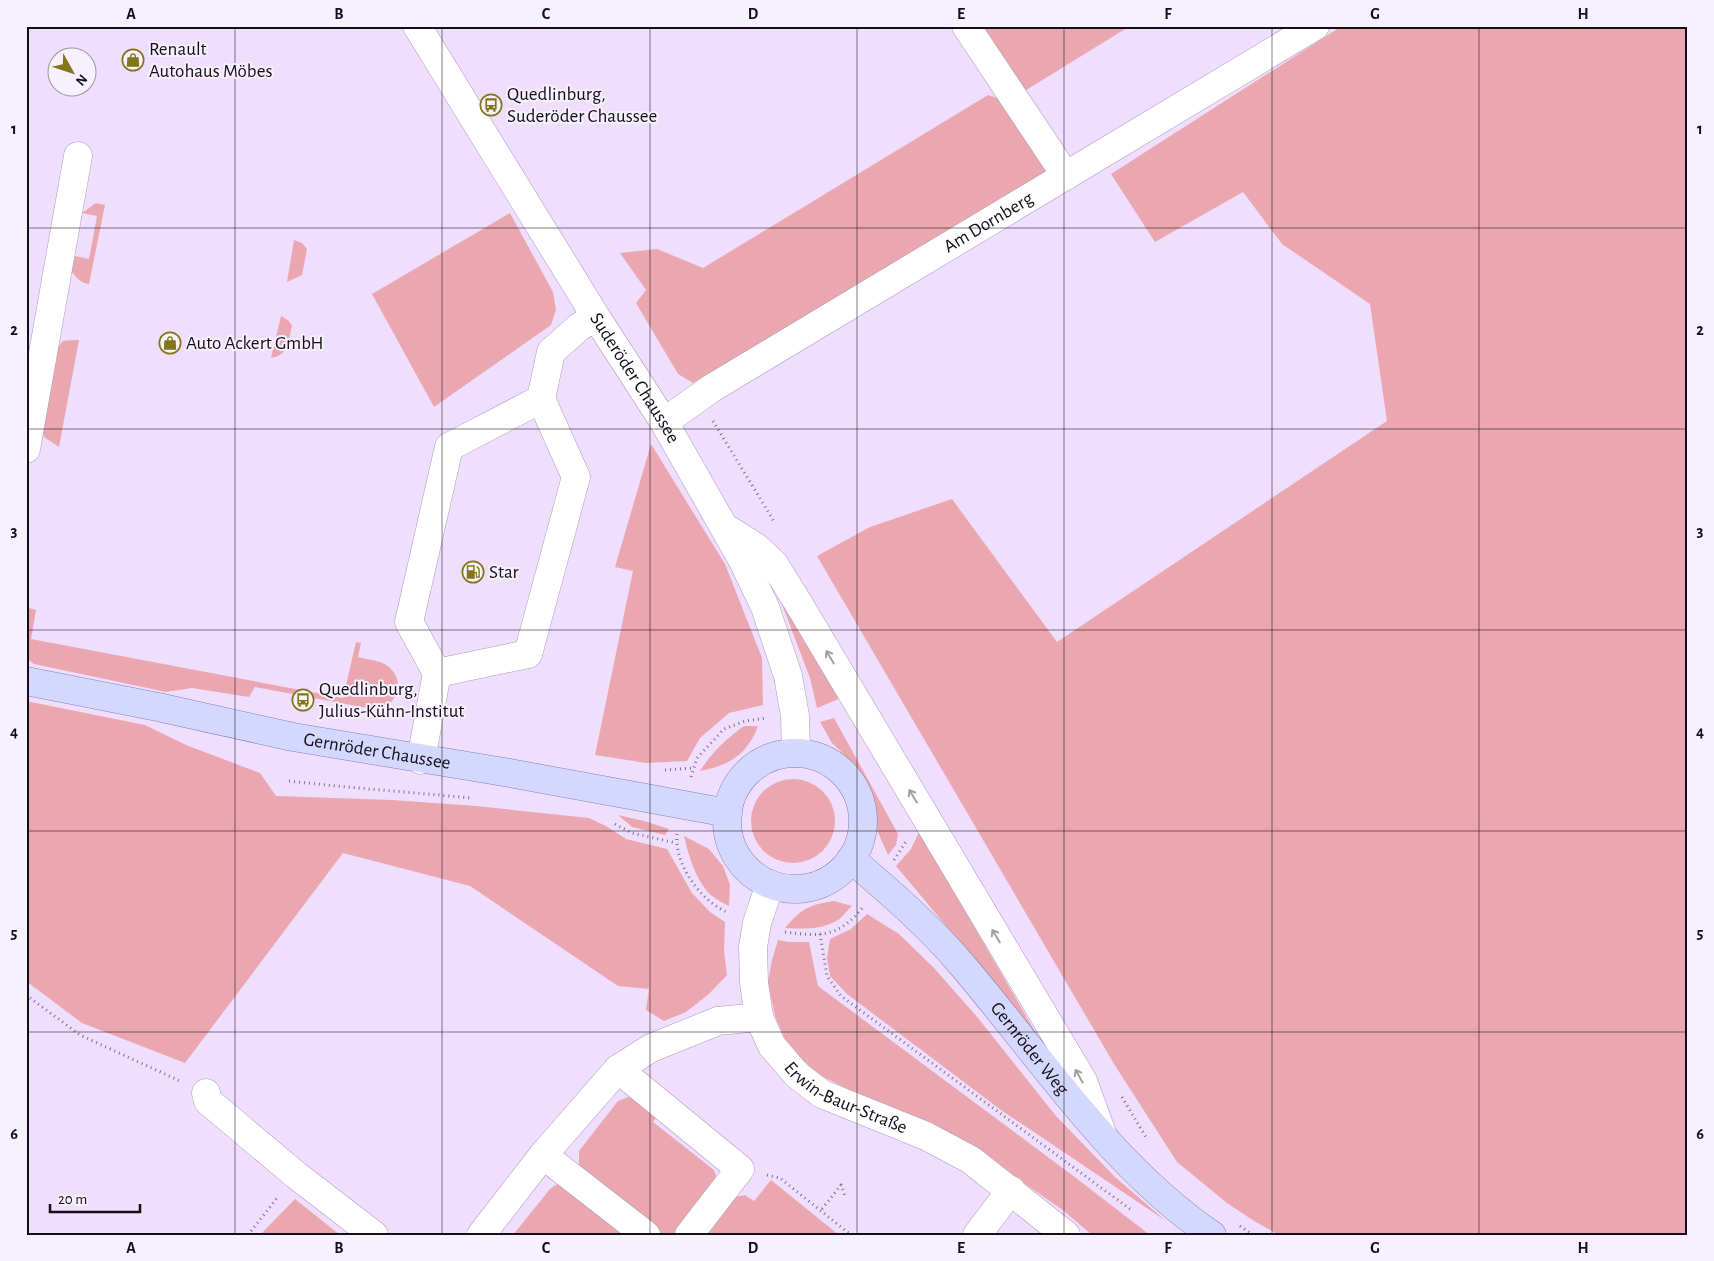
<svg xmlns="http://www.w3.org/2000/svg" width="1714" height="1261" font-family="'Alegreya Sans',sans-serif">
<rect width="100%" height="100%" fill="#f0deff"/>
<g fill="#eba7af">
<path d="M982,26H1130L1023,92Z"/>
<path d="M1342,26H1688V1235H1279L1254,1221L1227,1203L1177,1162L1114,1064L817,556L870,527L952,499L1057,642L1387,421L1370,304L1282,244L1243,192L1155,242L1111,174Z"/>
<path d="M988,95L1003,100L1050,171L693,383L678,374L636,303L646,290L620,253L657,249L703,268Z"/>
<path d="M96,203L105,205L89,284C80,283 77,278 71,271L75,256L89,259L97,216L82,213Z"/>
<path d="M510,213L553,292L556,310L551,325L434,407L372,294Z"/>
<path d="M294,240L302,243L307,249L302,275L287,282Z"/>
<path d="M281,316L289,321L292,326C288,342 289,355 271,358Z"/>
<path d="M74,340H79L59,447L44,437L42,429L58,347L63,341Z"/>
<path d="M651,444L725,564L762,658L763,705L729,713L700,738L687,761L646,763L595,755L633,571L615,567Z"/>
<path d="M780,599L841,698L817,708L810,678Z"/>
<path d="M26,607L36,610L31,639L343,698L356,642L361,643L358,657C369,660 384,660 392,670C405,685 395,705 378,710L255,687L249,697L192,688L166,692L34,664L26,658Z"/>
<path d="M26,701L145,725L186,745L260,773L276,796L392,800L476,806L589,818L606,826L626,839L667,849L692,893L710,912L725,922L724,951L727,975L709,994L686,1012L664,1021L646,1010L649,989L618,986L470,886L343,853L185,1063L82,1023L26,981Z"/>
<path d="M834,718L898,834L896,845L888,855L876,828L874,803L867,785L854,764L832,743L820,722Z"/>
<path d="M744,726H758C747,755 730,765 700,771C713,751 725,740 744,726Z"/>
<circle cx="793" cy="821" r="42"/>
<path d="M618,815L644,821L669,829L665,835L632,827Z"/>
<path d="M919,832L1037,1035L896,866L911,849Z"/>
<path d="M684,836L709,849L723,866L730,885L729,906C723,903 717,900 712,896C697,884 688,854 684,836Z"/>
<path d="M834,901L852,906C847,910 843,917 838,920C822,930 802,929 785,928C802,908 809,905 834,901Z"/>
<path d="M867,914L899,934L934,968L978,1018L1056,1116L1115,1177L1166,1221L1001,1110L847,994L830,976L827,958L830,939L851,929Z"/>
<path d="M778,940L788,942H809L818,986L1076,1178L1150,1235H1092L1064,1211L978,1151L821,1076L798,1056L785,1039L775,1016L768,982L772,960Z"/>
<path d="M628,1097L640,1100L658,1114L653,1122L714,1170L718,1182L681,1235H660L581,1171L579,1162V1151L618,1101Z"/>
<path d="M771,1180L839,1235H702L734,1197L745,1195L754,1201Z"/>
<path d="M559,1183L629,1235H513L550,1189Z"/>
<path d="M295,1199L340,1235H260Z"/>
</g>
<g fill="none" stroke-linecap="round" stroke-linejoin="round">
<g stroke="#ac9ab9" stroke-width="29">
<g id="minor">
<path id="s1" d="M417,26L596,317L664,422L742,559L765,607L788,676L795,716L796,753"/>
<path d="M966,26L1066,176"/>
<path id="s2" d="M664,422L712,388L1315,26"/>
<path d="M26,449L78,156"/>
<path d="M729,530L756,547L774,564L797,601L1083,1081L1103,1136"/>
<path d="M437,673L528,654L576,477L541,399"/>
<path d="M421,760L437,673L409,622L449,447L541,399L551,352L579,327L596,317"/>
<path id="s3" d="M770,884L757,923L753,947L754,983L759,1017L772,1046L797,1075L822,1094L926,1136L971,1160L1066,1235"/>
<path d="M618,1069L740,1169L689,1235"/>
<path d="M206,1093L208,1101L296,1175L374,1235"/>
<path d="M543,1155L646,1235"/>
<path d="M481,1235L543,1155L618,1069L651,1048L718,1021L759,1017"/>
<path d="M977,1235L1011,1190"/>
</g>
</g>
<g stroke="#8080ad" stroke-width="29">
<g id="major">
<path id="s4" d="M26,681L158,707L293,737L504,772L728,813"/>
<circle cx="795" cy="821" r="68"/>
<path id="s5" d="M851,859C891,893 929,926 963,966C1042,1059 1110,1165 1212,1235"/>
</g>
</g>
<g stroke="#7d7186" stroke-width="3" stroke-dasharray="1 4" stroke-linecap="butt">
<path d="M713,421L775,523"/>
<path d="M665,770L694,768"/>
<path d="M691,777L697,758L724,729L745,721L767,718"/>
<path d="M289,781C350,788 410,792 470,798"/>
<path d="M615,824L632,833L676,843"/>
<path d="M677,834C674,864 701,902 729,913"/>
<path d="M894,860L907,840"/>
<path d="M785,932C821,937 839,937 863,907"/>
<path d="M820,934L827,976L841,996L1130,1209"/>
<path d="M26,995L80,1035L180,1081"/>
<path d="M1122,1097L1147,1139"/>
<path d="M767,1175L780,1178L851,1235"/>
<path d="M822,1209L841,1185L845,1196"/>
<path d="M1240,1226L1253,1235"/>
<path d="M248,1235L277,1198"/>
</g>
<use href="#minor" stroke="#fff" stroke-width="28"/>
<use href="#major" stroke="#d5d8fe" stroke-width="28"/>
</g>
<defs><path id="oneway-shaft" d="M-6 0H5M1.5-3L5.5 0L1.5 3" fill="none" stroke-width="1.6" stroke-linecap="round" stroke-linejoin="round" transform="scale(1.25)"/></defs>
<g stroke="#a19fa3">
<use href="#oneway-shaft" transform="translate(830 657) rotate(-121)"/>
<use href="#oneway-shaft" transform="translate(913 796) rotate(-121)"/>
<use href="#oneway-shaft" transform="translate(996 936) rotate(-121)"/>
<use href="#oneway-shaft" transform="translate(1079 1076) rotate(-119)"/>
</g>
<path fill="none" stroke="#150e19" stroke-width="1" stroke-opacity="0.55" d="M235,26V1235M442,26V1235M650,26V1235M857,26V1235M1064,26V1235M1272,26V1235M1479,26V1235M26,228H1688M26,429H1688M26,630H1688M26,831H1688M26,1032H1688"/>
<defs>
<g id="shop-ring" transform="scale(1.125)"><circle r="9.5" fill="#f7f0fd" stroke="#81761a" stroke-width="1.5"/><path d="M-5-2.5h2.3a2.7 3.5 0 0 1 5.4 0H5L5.5 6h-11ZM-1.5-2.5h3a1.5 2.3 0 0 0-3 0Z" fill="#81761a"/></g>
<g id="bus-ring" transform="scale(1.125)"><circle r="9.5" fill="#f7f0fd" stroke="#81761a" stroke-width="1.5"/><path d="M-5-6H5V4H4V6H2V4H-2V6H-4V4H-5ZM-3.5-4V0h7V-4ZM-3.5 1.2v1.5H-2V1.2ZM2 1.2v1.5H3.5V1.2Z" fill="#81761a"/></g>
<g id="fuel-ring" transform="scale(1.125)"><circle r="9.5" fill="#f7f0fd" stroke="#81761a" stroke-width="1.5"/><path d="M-5.5-6h7V0h2V4h1.3V-2.5L3-4.5l.8-.8L6-3V5H2.5V1h-1V6h-7ZM-4.2-4.7v3.2H.2V-4.7Z" fill="#81761a"/></g>
</defs>
<g fill-rule="evenodd">
<use href="#shop-ring" x="133" y="60"/>
<use href="#bus-ring" x="491" y="105"/>
<use href="#shop-ring" x="170" y="343"/>
<use href="#fuel-ring" x="473" y="572"/>
<use href="#bus-ring" x="303" y="700"/>
</g>
<g text-anchor="middle" dominant-baseline="central" stroke-width="4" stroke-linejoin="round" paint-order="stroke">
<g font-size="19" fill="#150e19" stroke="#f7f0fd" text-anchor="start">
<text x="149" y="49">Renault<tspan x="149" dy="22">Autohaus Möbes</tspan></text>
<text x="507" y="94">Quedlinburg,<tspan x="507" dy="22">Suderöder Chaussee</tspan></text>
<text x="186" y="343">Auto Ackert GmbH</text>
<text x="489" y="572">Star</text>
<text x="319" y="689">Quedlinburg,<tspan x="319" dy="22">Julius-Kühn-Institut</tspan></text>
</g>
<g font-size="19" fill="#150e19" stroke="#f7f0fd">
<text stroke="none"><textPath href="#s2" startOffset="381">Am Dornberg</textPath></text>
<text stroke="none"><textPath href="#s1" startOffset="414">Suderöder Chaussee</textPath></text>
<text stroke="none"><textPath href="#s4" startOffset="358">Gernröder Chaussee</textPath></text>
<text stroke="none"><textPath href="#s5" startOffset="261">Gernröder Weg</textPath></text>
<text stroke="none"><textPath href="#s3" startOffset="260">Erwin-Baur-Straße</textPath></text>
</g>
</g>
<rect width="1714" height="1261" fill="none" stroke="#f7f0fd" stroke-width="55"/>
<g transform="translate(72 72) rotate(130)"><circle r="24" fill="#f7f0fd" stroke="#9d96a2"/>
<path d="M0-4L9 19L0 12L-9 19Z" fill="#81761a"/>
<text y="-8" font-size="14" font-weight="bold" text-anchor="middle" fill="#150e19">N</text>
</g>
<path d="M50 1204v8h90v-8" fill="none" stroke="#150e19" stroke-width="2.5"/>
<text x="58" y="1204" font-size="15" fill="#150e19" stroke="#f7f0fd" stroke-width="4" paint-order="stroke">20 m</text>
<rect x="28" y="28" width="1658" height="1206" fill="none" stroke="#150e19" stroke-width="2"/>
<g font-size="16" text-anchor="middle" font-weight="bold" fill="#150e19">
<text x="131" y="19">A</text>
<text x="339" y="19">B</text>
<text x="546" y="19">C</text>
<text x="753" y="19">D</text>
<text x="961" y="19">E</text>
<text x="1168" y="19">F</text>
<text x="1375" y="19">G</text>
<text x="1583" y="19">H</text>
<text x="14" y="134">1</text>
<text x="1700" y="134">1</text>
<text x="14" y="335">2</text>
<text x="1700" y="335">2</text>
<text x="14" y="536">3</text>
<text x="1700" y="536">3</text>
<text x="14" y="737">4</text>
<text x="1700" y="737">4</text>
<text x="14" y="938">5</text>
<text x="1700" y="938">5</text>
<text x="14" y="1139">6</text>
<text x="1700" y="1139">6</text>
<text x="131" y="1253">A</text>
<text x="339" y="1253">B</text>
<text x="546" y="1253">C</text>
<text x="753" y="1253">D</text>
<text x="961" y="1253">E</text>
<text x="1168" y="1253">F</text>
<text x="1375" y="1253">G</text>
<text x="1583" y="1253">H</text>
</g>
</svg>
